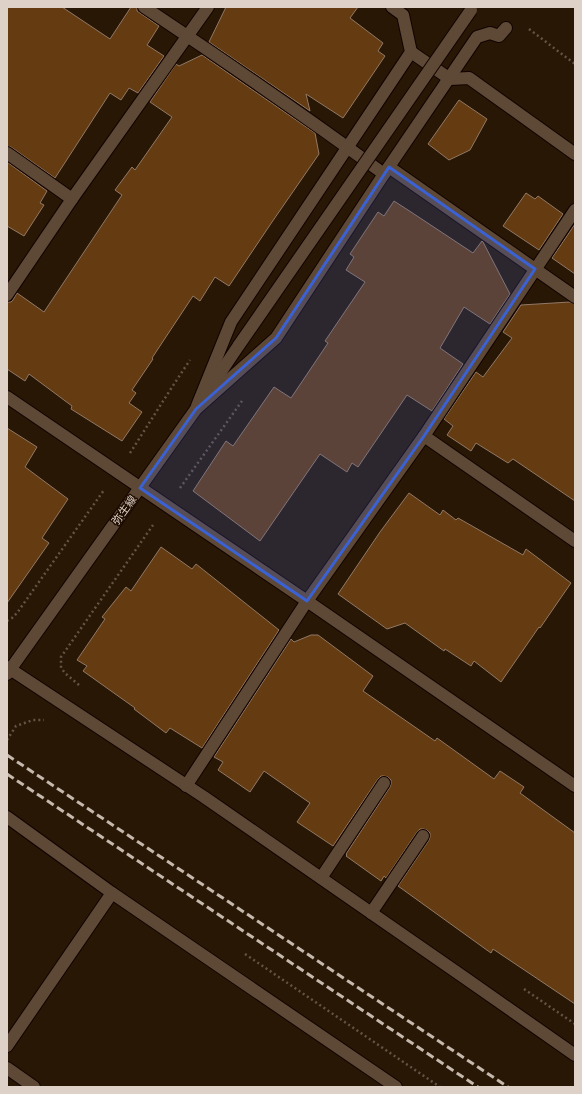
<svg xmlns="http://www.w3.org/2000/svg" width="582" height="1094" font-family="'Titillium Web','Noto Sans JP',sans-serif">
<rect width="100%" height="100%" fill="#291706"/>
<g fill="#653b12" stroke="#917966">
<path d="M7,7H62L110,39L131,7H137V11L140,13L159,26L147,45L164,56L138,93L129,88L121,100L110,93L55,178L11,147L7,146Z"/>
<path d="M226,7H358L350,18L383,43L378,51L385,56L343,118L306,94L310,111L209,42Z"/>
<path d="M202,55L315,133L319,154L272,222L229,286L215,277L200,301L193,296L152,358L153,359L132,390L136,393L129,403L142,412L122,441L71,409L72,406L29,374L25,381L7,369V302H11L13,300L17,293L44,312L122,195L115,190L132,167L135,170L172,117L150,102L176,64L179,66Z"/>
<path d="M459,100L487,119L470,150L449,160L428,144Z"/>
<path d="M7,162L47,191L40,203L44,205L24,236L7,226Z"/>
<path d="M526,193L535,199L538,196L563,214L539,250L503,226Z"/>
<path d="M394,201L411,212L473,253L482,241L483,242L510,294L490,324L464,307L440,348L463,364L432,411L407,395L358,467L352,463L347,472L320,454L260,541L193,491L226,441L233,446L274,387L291,398L328,343L325,341L365,282L346,270L354,257L350,254L378,212L384,216Z"/>
<path d="M575,224V274L552,258Z"/>
<path d="M570,302L575,304V501L513,459L508,463L476,443L471,451L447,435L453,426L444,419L476,372L483,377L512,338L503,332L521,305Z"/>
<path d="M7,428L37,447L25,467L68,499L42,538L49,543L7,603Z"/>
<path d="M409,493L440,515L443,510L456,520L458,518L523,555L526,549L571,583L540,628L539,627L501,682L474,661L471,666L445,649L444,651L405,623L387,629L338,594L380,532Z"/>
<path d="M161,547L192,569L196,564L279,630L202,748L170,728L166,733L134,709L135,708L83,671L87,666L77,660L105,619L102,617L126,587L131,591Z"/>
<path d="M311,635H318L373,676L363,691L435,741L437,738L494,779L500,771L524,787L520,793L575,833V1004L493,949L491,953L398,886L429,840L430,837V833L427,830L423,829H420L417,832L386,878L384,876L381,881L346,856L347,855L346,854L390,787L391,784V780L388,777L384,776H381L378,779L333,846L297,822L310,803L264,771L250,792L218,770L223,762L214,757L291,639L294,642Z"/>
</g>
<g fill="none" stroke-linecap="round" stroke-linejoin="round">
<g stroke="#110300" stroke-width="14">
<g id="minor">
<path d="M144,7C225,61 305,116 384,174"/>
<path d="M411,52L450,79L469,78L575,154"/>
<path d="M7,153L72,199"/>
<path d="M389,167L575,297"/>
<path d="M7,295L72,199L208,7"/>
<path d="M7,397L307,601L575,786"/>
<path d="M197,406L231,322L411,52L403,15L392,7"/>
<path d="M196,409L276,338L384,174L477,37L490,33L499,36L506,28"/>
<path d="M424,436L575,541"/>
<path d="M7,667L204,797L465,978L575,1055"/>
<path d="M7,674L196,409L239,345"/>
<path d="M186,786L307,601L424,436L575,210"/>
<path d="M7,817L112,893L396,1087"/>
<path d="M321,878L384,783"/>
<path d="M371,913L423,836"/>
<path d="M7,1046L112,893"/>
<path d="M7,1068L34,1087"/>
</g>
</g>
<g stroke="#645445" stroke-width="2.5" stroke-dasharray="2 3" stroke-linecap="butt">
<path d="M529,29L575,64"/>
<path d="M130,453C150,422 169,391 190,360"/>
<path d="M180,488L242,401"/>
<path d="M7,621L12,618L17,613L104,490"/>
<path d="M79,685L66,674L61,668V657L153,525"/>
<path d="M7,740L16,726L33,720H44"/>
<path d="M245,954L440,1087"/>
<path d="M524,989L575,1024"/>
</g>
<use href="#minor" stroke="#5e4836" stroke-width="12"/>
<g stroke="#c5b8ad" stroke-width="3" stroke-dasharray="8 4" stroke-linecap="butt">
<path d="M7,755L508,1087"/>
<path d="M7,774L478,1087"/>
</g>
<g stroke="#110300" stroke-width="14" stroke-linecap="butt">
<path id="minor-bridge" d="M239,345L471,10"/>
</g>
<use href="#minor-bridge" stroke="#5e4836" stroke-width="12"/>
</g>
<path fill="#3a62d5" fill-opacity="0.2" stroke="#3a62d5" stroke-width="3" stroke-linejoin="round" d="M389,167L535,269L424,436L307,601L140,488L196,409L276,338Z"/>
<g text-anchor="middle" dominant-baseline="central" stroke-width="3" stroke-linejoin="round" paint-order="stroke">
<g font-size="11" fill="#ded1c7" stroke="#1f0d01">
<text transform="translate(124 510) rotate(-54)">弥生線</text>
</g>
</g>
<rect width="582" height="1094" fill="none" stroke="#ded1c7" stroke-width="16"/>
</svg>
